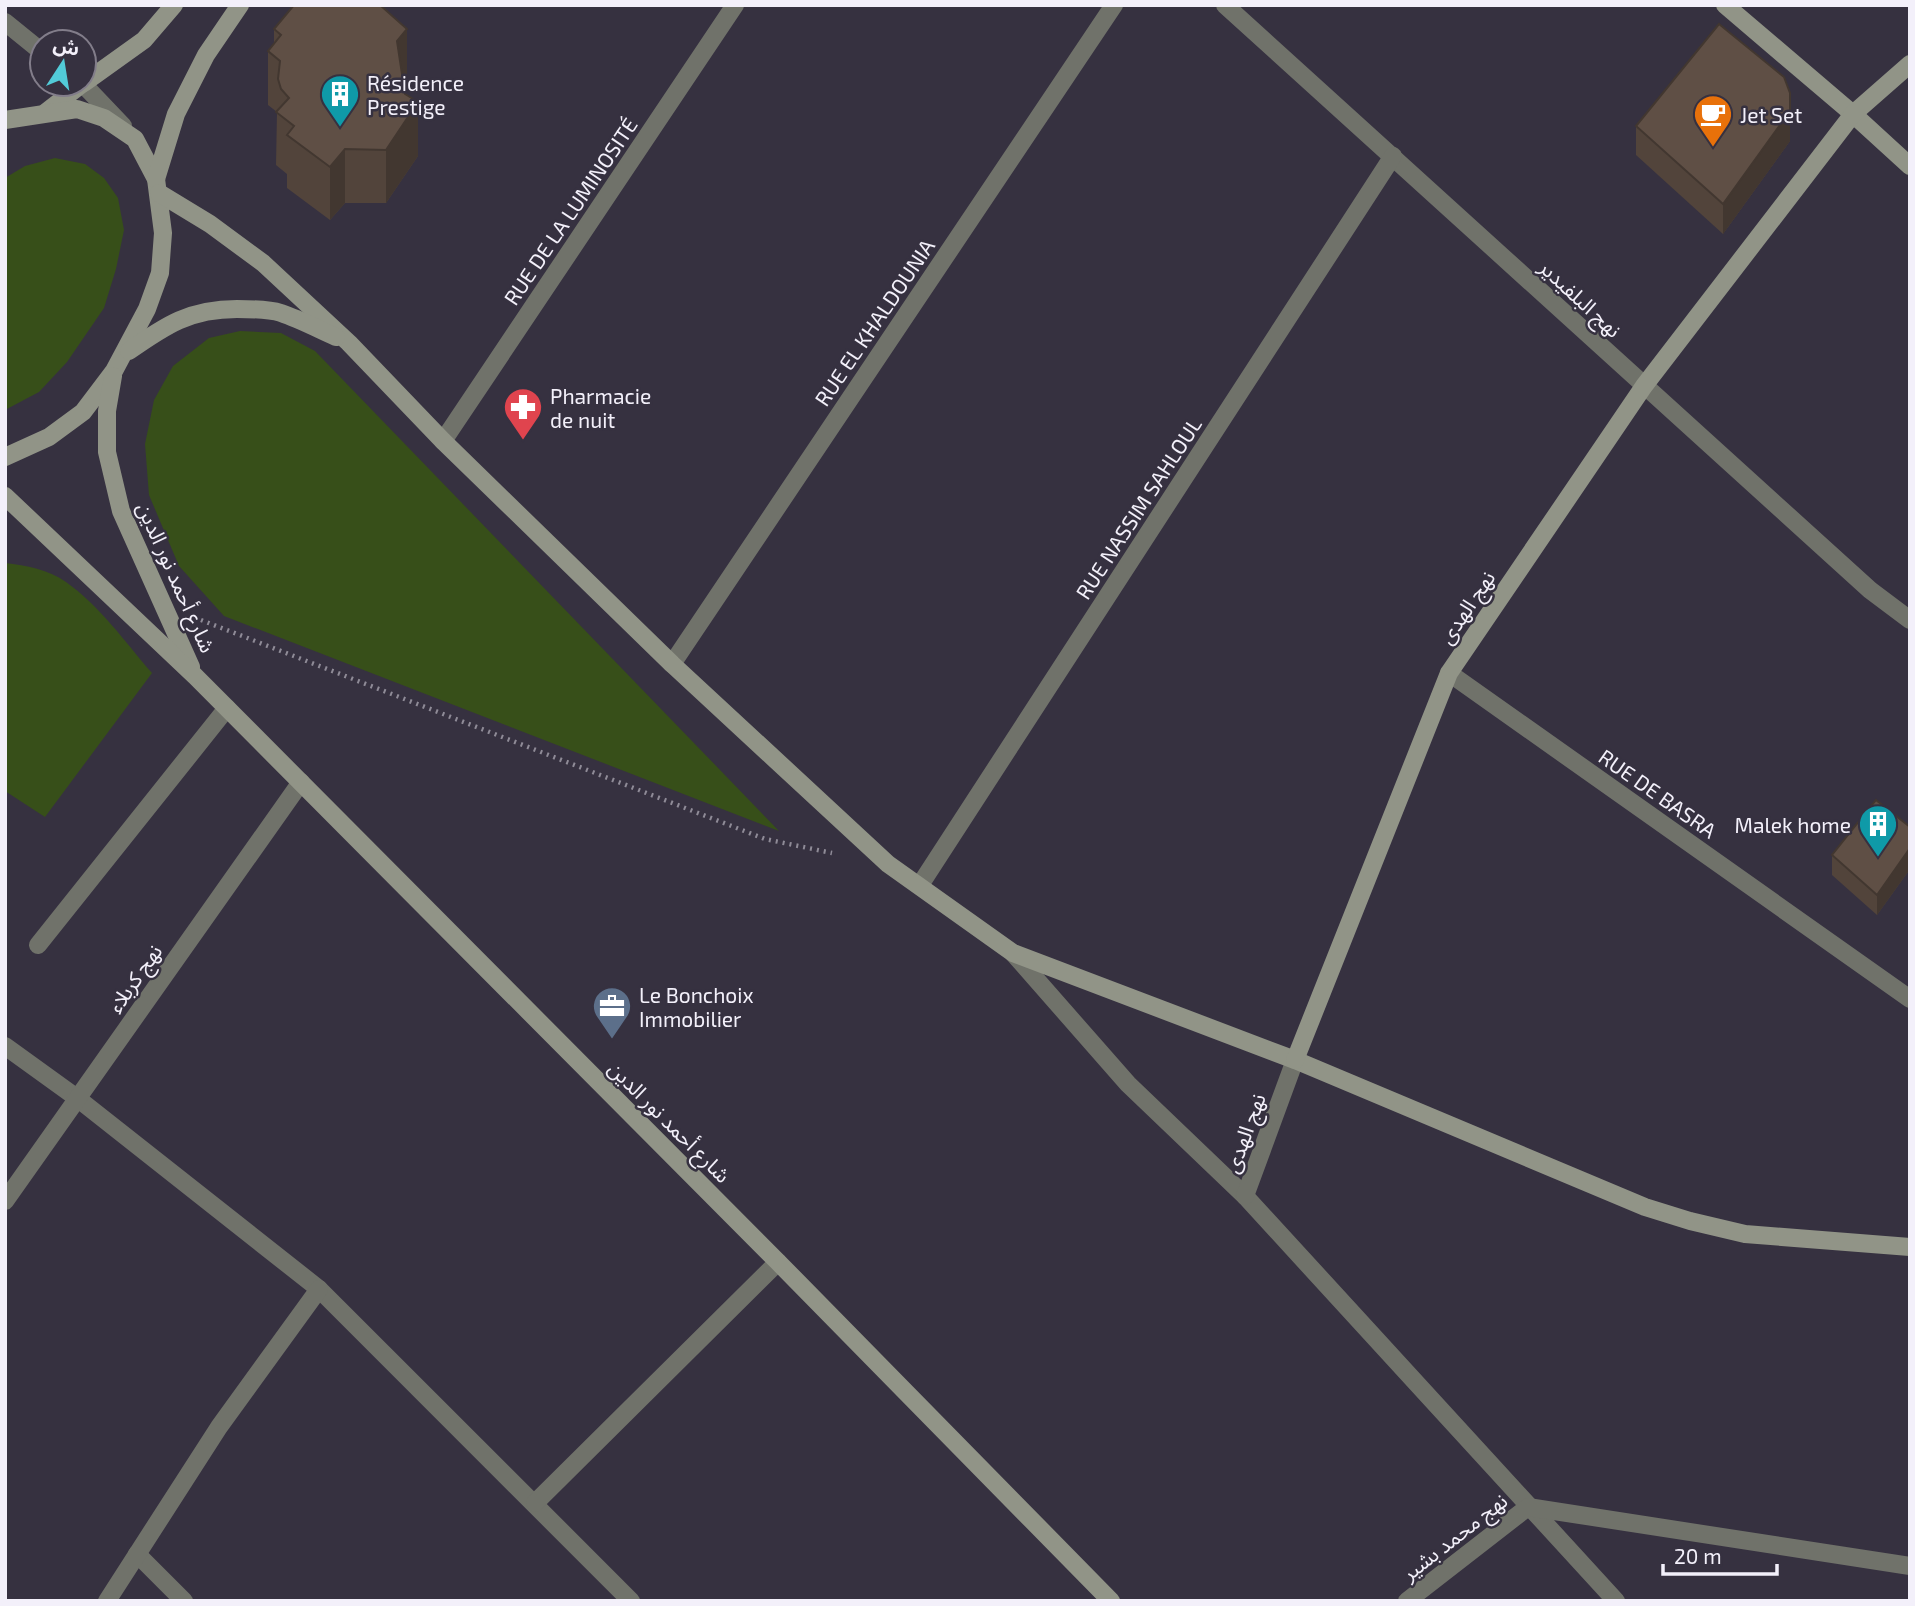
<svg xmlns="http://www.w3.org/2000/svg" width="1915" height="1606" font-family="'Exo 2','Noto Sans Arabic',sans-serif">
<rect width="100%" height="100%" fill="#363140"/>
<g fill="#374f19">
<path d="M55,158L85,164L104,178L118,198L124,230L116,269L104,308L67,362L39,392L5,410V178L25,166Z"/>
<path d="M240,331L281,333L315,351L779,831L224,616L179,566L149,495L145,444L154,400L173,366L209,338Z"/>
<path d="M5,563C26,565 49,570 66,582C100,606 125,642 152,673L45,817L5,791Z"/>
</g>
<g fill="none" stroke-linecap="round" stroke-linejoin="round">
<path stroke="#8f8b97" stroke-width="4.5" stroke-dasharray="2 5" stroke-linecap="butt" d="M201,620L765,839L832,853"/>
<path stroke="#70726a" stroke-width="18" d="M38,945L227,708"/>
<g stroke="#70726a" stroke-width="18">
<path d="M1225,5L1870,590L1910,620"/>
<path d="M5,22L42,52"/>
<path d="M83,84L123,126"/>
<path d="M443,441L735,5"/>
<path d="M672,664L1114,5"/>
<path d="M1449,673L1910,999"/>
<path d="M920,885L1393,156"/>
<path d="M1013,953L1128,1084L1245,1196L1616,1601"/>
<path d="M5,1046L77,1098L319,1289L631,1601"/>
<path d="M1245,1196L1295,1060"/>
<path d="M5,1201L301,782"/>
<path d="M535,1503L778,1262"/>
<path d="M137,1554L184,1601"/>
<path d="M107,1601L219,1427L319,1289"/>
<path d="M1407,1601L1528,1507L1910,1566"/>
</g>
<g stroke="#919487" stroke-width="18">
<path d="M1725,5L1853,114L1910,166"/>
<path d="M84,83L144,40L174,5"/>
<path d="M46,112L82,84"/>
<path d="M5,120L77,109L104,118L135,139L156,179L163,233L160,273L147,309L114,371L83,412L49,437L5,457"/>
<path d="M156,179L176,114L206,55L240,5"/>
<path d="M159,193L210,224L263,263L349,343L443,441L672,664L888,864L1013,953L1295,1060L1645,1207L1690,1221L1745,1234L1910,1247"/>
<path d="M129,351C166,325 190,309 237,309C251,309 268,309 281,313C299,319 318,329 336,337"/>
<path d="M113,376L107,411V452L121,511L191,667"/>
<path d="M5,496L195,676L778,1262L1111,1601"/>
<path d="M1295,1060L1449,673L1644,386L1853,114L1910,64"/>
</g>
</g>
<g fill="#52443b">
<path d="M274,29L407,82L404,86L418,156L386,203H345L330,220L287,188V174L276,165L277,112L268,105V51L274,44Z"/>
<path d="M1790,123V141L1723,234L1636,155V126Z"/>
<path d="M1910,827V869L1877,915L1832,875V855Z"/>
</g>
<g fill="#423730">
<path d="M407,29V82L397,94V41Z"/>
<path d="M1790,93V141L1723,234V204Z"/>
<path d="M418,102V156L386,203V150Z"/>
<path d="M345,149V203L330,220V167Z"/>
<path d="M1910,848V869L1877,915V895Z"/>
</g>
<g fill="#5f4f45" stroke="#423730" stroke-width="2">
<path d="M294,5H380L407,29L397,41L405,94L418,102L386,150L345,149L330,167L287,135L294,126L276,112L289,98L281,89L278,79L280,61L268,51L281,35L274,29Z"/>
<path d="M1719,24L1784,77L1790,93V111L1723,204L1636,126Z"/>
<path d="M1876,800L1910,827V848L1877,895L1832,855Z"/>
</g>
<defs>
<g id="building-pin" transform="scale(2.0125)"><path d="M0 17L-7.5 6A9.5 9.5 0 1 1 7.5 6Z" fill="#0f9aa8" stroke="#363140"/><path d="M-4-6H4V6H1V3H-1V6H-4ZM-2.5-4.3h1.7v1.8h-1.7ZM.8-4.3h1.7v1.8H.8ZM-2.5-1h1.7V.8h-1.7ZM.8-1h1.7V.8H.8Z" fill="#fff"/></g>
<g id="cafe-pin" transform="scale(2.0125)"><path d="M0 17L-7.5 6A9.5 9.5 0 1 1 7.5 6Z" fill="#e8710a" stroke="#363140"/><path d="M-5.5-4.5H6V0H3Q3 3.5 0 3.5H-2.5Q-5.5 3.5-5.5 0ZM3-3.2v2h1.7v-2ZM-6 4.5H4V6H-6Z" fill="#fff"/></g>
<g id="pharmacy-pin" transform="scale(2.0125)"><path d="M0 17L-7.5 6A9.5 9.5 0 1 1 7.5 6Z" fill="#e0444e" stroke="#363140"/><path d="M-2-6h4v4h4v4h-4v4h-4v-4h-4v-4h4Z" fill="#fff"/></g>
<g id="office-pin" transform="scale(2.0125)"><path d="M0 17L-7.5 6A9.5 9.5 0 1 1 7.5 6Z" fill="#5c6f8a" stroke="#363140"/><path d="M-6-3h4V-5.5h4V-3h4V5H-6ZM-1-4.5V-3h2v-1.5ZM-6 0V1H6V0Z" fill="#fff"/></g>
</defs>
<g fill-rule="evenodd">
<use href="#building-pin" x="340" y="94"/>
<use href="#cafe-pin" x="1713" y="114"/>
<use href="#pharmacy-pin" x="523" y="407"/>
<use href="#building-pin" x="1878" y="824"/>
<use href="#office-pin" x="612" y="1006"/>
</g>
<g text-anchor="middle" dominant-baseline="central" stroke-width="5" stroke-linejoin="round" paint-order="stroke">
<g font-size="21" fill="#f3f0fa" stroke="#363140" text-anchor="start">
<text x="367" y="82">Résidence<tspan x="367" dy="24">Prestige</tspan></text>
<text x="1740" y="114">Jet Set</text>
<text x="550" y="395">Pharmacie<tspan x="550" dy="24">de nuit</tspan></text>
<text x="1851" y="824" text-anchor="end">Malek home</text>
<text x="639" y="994">Le Bonchoix<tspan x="639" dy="24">Immobilier</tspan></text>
</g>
<g font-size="21" fill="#f3f0fa" stroke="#363140">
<text transform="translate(570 211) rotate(-56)">RUE DE LA LUMINOSITÉ</text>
<text transform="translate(1581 298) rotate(43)">نهج البلفيدير</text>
<text transform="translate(874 322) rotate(-56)">RUE EL KHALDOUNIA</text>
<text transform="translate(1138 508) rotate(-57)">RUE NASSIM SAHLOUL</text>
<text transform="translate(177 577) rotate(66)">شارع أحمد نور الدين</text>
<text transform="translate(1466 607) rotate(-56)">نهج الهدى</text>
<text transform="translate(1658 793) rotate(35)">RUE DE BASRA</text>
<text transform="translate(134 978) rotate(-55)">نهج كربلاء</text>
<text transform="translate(670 1121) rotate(45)">شارع أحمد نور الدين</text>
<text transform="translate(1244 1133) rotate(-70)">نهج الهدى</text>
<text transform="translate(1454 1536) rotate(-38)">نهج محمد بشير</text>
</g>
</g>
<rect width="1915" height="1606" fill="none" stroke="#f3f0fa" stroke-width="14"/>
<g transform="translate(63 63) rotate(12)"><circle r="33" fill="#363140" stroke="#827d8a" stroke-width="2"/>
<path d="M0-5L12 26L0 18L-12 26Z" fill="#52cbd8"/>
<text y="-10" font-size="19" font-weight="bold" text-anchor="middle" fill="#f3f0fa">ش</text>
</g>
<path d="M1663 1564v10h114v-10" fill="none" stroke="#f3f0fa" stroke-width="3.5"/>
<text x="1674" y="1564" font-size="21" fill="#f3f0fa" stroke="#363140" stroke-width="5" paint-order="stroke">20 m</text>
</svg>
